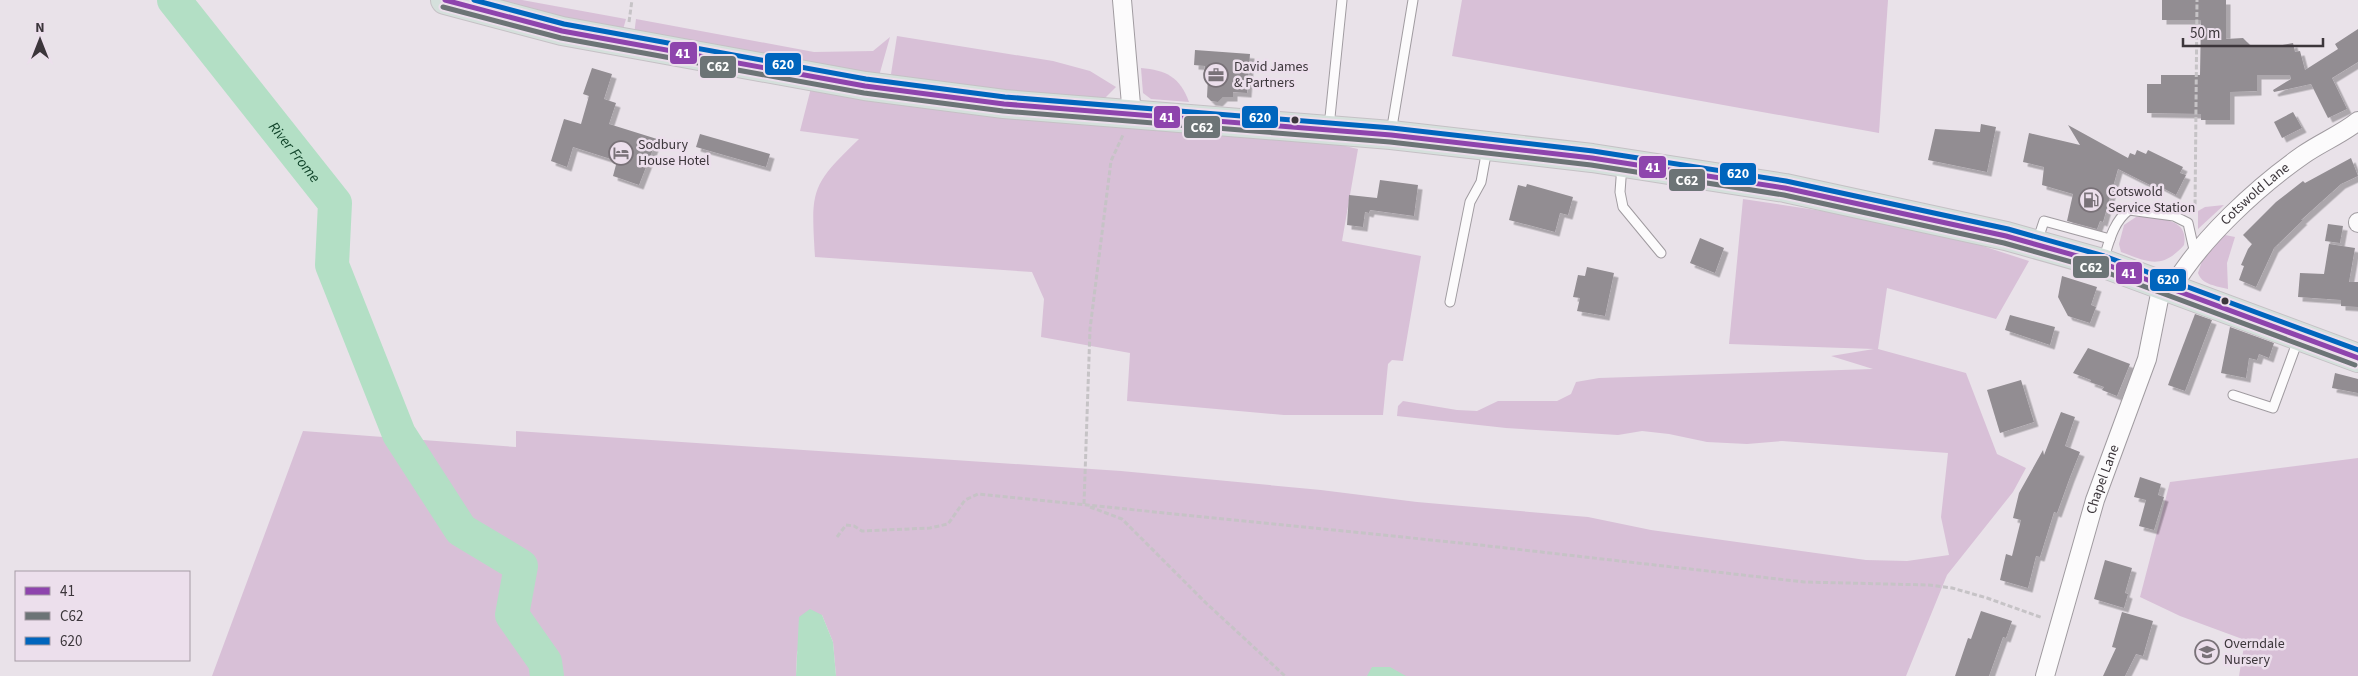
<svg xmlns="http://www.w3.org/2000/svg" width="2358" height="676" font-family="'Source Sans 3',sans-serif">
<defs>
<filter id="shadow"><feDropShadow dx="4.5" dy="4.5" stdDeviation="0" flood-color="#0004"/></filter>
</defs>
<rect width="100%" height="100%" fill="#e9e2e9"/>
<g fill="#d8c0d7">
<path d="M479,0H522L626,19L622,33Z"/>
<path d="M1462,0H1888L1879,133L1452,56Z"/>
<path d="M636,19L814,52L873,51L890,37L879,76L634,35Z"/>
<path d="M897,36L1053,61L1090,71L1116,87L1099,104L895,77L891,74Z"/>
<path d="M1141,68C1166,70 1180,77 1189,102L1151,99L1143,93Z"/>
<path d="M811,88L1315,139L1358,149L1342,241L1421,256L1403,361L1392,360L1388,364L1383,415H1284L1127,401L1130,353L1041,337L1044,299L1032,272L815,257C811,190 810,186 859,139L800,131Z"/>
<path d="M1743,199L1921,226L2029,261L1996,319L1887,288L1878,349L1966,373L1997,454L2026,468L2013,492L1947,575L1906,676H836L833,642L822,615L797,652L796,676H212L303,431L516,447V431L1121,471L1321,490L1417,502L1588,517L1651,530L1866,560L1907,561L1949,555L1941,517L1948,453L1782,441L1747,444L1707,442L1669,434L1642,431L1618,435L1506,428L1397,416L1398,406L1403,401L1457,410L1477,411L1498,401H1557L1571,394L1576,382L1599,378L1873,369L1831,356L1874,349L1729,344Z"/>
<path d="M2224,205L2198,229V211L2205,207Z"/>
<path d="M2153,216C2171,221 2188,223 2184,245C2162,270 2148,262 2121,252L2119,244L2124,225L2136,217Z"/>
<path d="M2225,235L2235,237L2227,263L2228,289C2217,286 2202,285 2198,273L2203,258L2220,236Z"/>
<path d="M2358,458V676H2239L2245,640L2180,616L2140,597L2170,482Z"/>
</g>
<g fill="#b3dfc5">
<path d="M810,609L822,615L833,642L836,676H796L799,617Z"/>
<path d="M1372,667H1390L1406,676H1367Z"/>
</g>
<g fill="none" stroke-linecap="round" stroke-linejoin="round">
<path stroke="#b3dfc5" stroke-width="34" id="s1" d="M174,0L335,203L332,265L399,434L461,530L521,566L512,615L545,662L547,676"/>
</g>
<g fill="#928d92" filter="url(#shadow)">
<path d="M2162,0H2226V39L2243,38L2252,47L2277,46L2293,43L2295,52L2300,51L2305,70L2338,49L2335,44L2358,29V62L2332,78L2347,109L2328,118L2311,84L2274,92L2273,90L2291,79L2290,75H2257V91L2230,92V120H2201V114L2147,113V84H2161V75H2200L2201,20H2162Z"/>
<path d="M1195,50L1250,54L1247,93L1233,92V97H1223L1218,102L1211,101L1207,97L1208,77L1204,76L1205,66L1194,65Z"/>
<path d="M592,68L612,74L604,99L616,103L609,124L657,139L639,185L613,176L617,161L573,147L567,167L551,161L564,119L581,124L589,96L583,94Z"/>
<path d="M2293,112L2302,128L2282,138L2274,122Z"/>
<path d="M1981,124L1996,127L1987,172L1928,160L1935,129L1980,132Z"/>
<path d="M2068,125L2128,158L2130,153L2135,155L2137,150L2146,154L2148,150L2183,167L2180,173L2186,175L2176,195L2159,186L2158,189L2118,169L2103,222L2100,221L2097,229L2067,221L2073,194L2042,185L2044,167L2023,162L2029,133L2080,145Z"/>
<path d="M700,134L770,154L766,167L696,147Z"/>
<path d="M2351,158L2358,176L2341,184L2301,220H2303L2274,248L2256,287L2239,280L2244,266L2241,265L2248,249L2252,244L2243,235L2276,202L2303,181L2305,183Z"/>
<path d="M1380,180L1418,185L1414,216L1370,210L1369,213L1365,212L1363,227L1347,225L1349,195L1377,198Z"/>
<path d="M1527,184L1573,197L1568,215L1560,213L1555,232L1509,220L1518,185L1526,187Z"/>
<path d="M2328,224L2343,226L2340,243L2325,241Z"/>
<path d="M1700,238L1724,248L1715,273L1690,263Z"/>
<path d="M2329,244L2355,248L2349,282H2358V307L2341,306V300L2298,297L2300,273L2324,274Z"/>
<path d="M1587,267L1614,273L1605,316L1577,311L1580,298L1573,297L1578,275L1585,276Z"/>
<path d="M2062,276L2097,287L2091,305L2096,307L2090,323L2068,316L2058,297Z"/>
<path d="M2195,314L2212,320L2185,391L2168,385Z"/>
<path d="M2010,315L2055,327L2050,345L2005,330Z"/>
<path d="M2230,327L2274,343L2269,358L2259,354L2257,360L2249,358L2246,378L2221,373Z"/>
<path d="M2088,348L2130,364L2117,396L2102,390L2104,387L2090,382L2091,380L2073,373Z"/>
<path d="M2335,373L2358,379V393L2332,388Z"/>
<path d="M2021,380L2034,422L2000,433L1987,390Z"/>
<path d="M2061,412L2075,417L2065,446L2080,452L2070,477L2057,513L2054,512L2040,557L2036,556L2028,588L2000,580L2006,554L2012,556L2021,520L2013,518L2019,493L2043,450L2044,455Z"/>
<path d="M2140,477L2161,484L2158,495L2164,497L2154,530L2139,526L2146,500L2134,497Z"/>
<path d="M2105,560L2132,568L2125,593L2128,594L2124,608L2094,599Z"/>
<path d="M1981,611L2012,621L2006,638L2003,637L1989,676H1955L1968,638L1971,639Z"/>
<path d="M2122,612L2153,621L2143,656L2136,654L2125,676H2103L2116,648L2112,647Z"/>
</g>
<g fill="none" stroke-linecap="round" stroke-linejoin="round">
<g stroke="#a09ba0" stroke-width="11">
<g id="lane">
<path d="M1329,127L1342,0"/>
<path d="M1391,133L1413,0"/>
<path d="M1622,165L1620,192L1623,207L1661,253"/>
<path d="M2037,242L2044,221L2110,239"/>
<path d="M2103,261C2109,242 2113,222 2129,210L2174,216L2188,223L2195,254"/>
<path d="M1450,302L1470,202L1481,182L1487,149"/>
<path d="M2233,395L2273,408L2298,340"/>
</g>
</g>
<g stroke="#a09ba0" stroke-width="20">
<g id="street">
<path d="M1122,0L1132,116"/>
<path d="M2358,223V222"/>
<path id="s2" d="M2172,288C2200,240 2257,187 2303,155C2320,143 2342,134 2358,121"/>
<path id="s3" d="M2045,676L2095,500L2147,359L2162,284"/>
</g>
</g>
<g stroke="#c5c1c5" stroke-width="30">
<path id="primary" d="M445,0L562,31L865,86L1004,104L1391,135L1592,158L1785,188L2006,236L2102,263L2358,358"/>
</g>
<g stroke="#c6c3c6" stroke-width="3" stroke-dasharray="5 2.5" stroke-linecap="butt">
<path d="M629,22L632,0"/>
<path d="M2195,212L2197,0"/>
<path d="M1084,504L1090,329L1111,161L1123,135"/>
<path d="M1090,507L1122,519L1206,603L1285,676"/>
<path d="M837,537L846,525L854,526L862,531L930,528L948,524L965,500L978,494L1471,544L1804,582L1929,585L1952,588L1987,598L2043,618"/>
</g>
<use href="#lane" stroke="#fcfbfc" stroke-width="9"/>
<use href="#street" stroke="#fcfbfc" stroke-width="18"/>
<use href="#primary" stroke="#d5e0dc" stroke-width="28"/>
<g stroke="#ecdfec" stroke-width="9">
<path id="bus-1" d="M445,0L562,31L865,86L1004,104L1391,135L1592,158L1785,188L2006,236L2102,263L2358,358"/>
</g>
<g stroke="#ecdfec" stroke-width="9">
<path id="bus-2" d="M443,7L561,38L864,93L1003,111L1390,142L1591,165L1784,195L2004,243L2100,270L2355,365"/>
</g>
<g stroke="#ecdfec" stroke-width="9">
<path id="bus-3" d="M474,0L564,24L866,79L1005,97L1392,128L1593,151L1786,181L2008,229L2104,256L2358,350"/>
</g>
<use href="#bus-1" stroke="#8e44ad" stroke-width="5"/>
<use href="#bus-2" stroke="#6c7476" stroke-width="5"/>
<use href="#bus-3" stroke="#0065bd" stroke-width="5"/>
</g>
<defs>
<g id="office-ring" transform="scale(1.25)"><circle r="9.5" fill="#ecdfec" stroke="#797278" stroke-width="1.5"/><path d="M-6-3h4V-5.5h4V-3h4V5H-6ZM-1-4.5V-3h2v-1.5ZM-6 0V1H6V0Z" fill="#797278"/></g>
<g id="hotel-ring" transform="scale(1.25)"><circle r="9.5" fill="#ecdfec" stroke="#797278" stroke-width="1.5"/><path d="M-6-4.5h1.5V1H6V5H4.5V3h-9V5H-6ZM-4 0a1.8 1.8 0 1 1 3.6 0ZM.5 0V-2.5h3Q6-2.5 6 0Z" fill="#797278"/></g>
<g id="fuel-ring" transform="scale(1.25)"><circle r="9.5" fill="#ecdfec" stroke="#797278" stroke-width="1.5"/><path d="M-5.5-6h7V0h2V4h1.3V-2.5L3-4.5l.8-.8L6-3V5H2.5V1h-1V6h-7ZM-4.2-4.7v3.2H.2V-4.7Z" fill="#797278"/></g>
<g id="school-ring" transform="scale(1.25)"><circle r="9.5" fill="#ecdfec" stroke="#797278" stroke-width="1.5"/><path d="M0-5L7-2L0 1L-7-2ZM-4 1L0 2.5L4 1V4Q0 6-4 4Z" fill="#797278"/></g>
</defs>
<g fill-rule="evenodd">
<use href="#office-ring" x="1216" y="75"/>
<use href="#hotel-ring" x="621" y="153"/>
<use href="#fuel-ring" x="2091" y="200"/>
<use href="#school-ring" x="2207" y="652"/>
</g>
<g fill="#3c363b" stroke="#ecdfec" stroke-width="2">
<circle cx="1295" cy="120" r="4.5"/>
<circle cx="2225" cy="301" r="4.5"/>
</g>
<g text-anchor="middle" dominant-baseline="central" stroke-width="5" stroke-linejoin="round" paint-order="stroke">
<g font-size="14" fill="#3c363b" stroke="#ecdfec" text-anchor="start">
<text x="1234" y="67">David James<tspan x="1234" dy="16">&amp; Partners</tspan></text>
<text x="638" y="145">Sodbury<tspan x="638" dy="16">House Hotel</tspan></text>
<text x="2108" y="192">Cotswold<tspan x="2108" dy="16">Service Station</tspan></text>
<text x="2224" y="644">Overndale<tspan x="2224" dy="16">Nursery</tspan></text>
</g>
<g font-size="14" fill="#3c363b" stroke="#ecdfec">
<text stroke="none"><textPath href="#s2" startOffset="126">Cotswold Lane</textPath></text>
<text stroke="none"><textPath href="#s3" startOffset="205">Chapel Lane</textPath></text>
</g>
<g font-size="15" font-style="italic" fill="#0f4329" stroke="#ecdfec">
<text stroke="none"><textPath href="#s1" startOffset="194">River Frome</textPath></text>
</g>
</g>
<g stroke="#ecdfec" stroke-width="2">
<rect x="669" y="41" width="29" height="24" rx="5" fill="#8e44ad"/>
<rect x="764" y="52" width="38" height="24" rx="5" fill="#0065bd"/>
<rect x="699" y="55" width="38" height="24" rx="5" fill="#6c7476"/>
<rect x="1153" y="105" width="28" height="24" rx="5" fill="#8e44ad"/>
<rect x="1241" y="105" width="38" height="24" rx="5" fill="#0065bd"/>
<rect x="1183" y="115" width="38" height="24" rx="5" fill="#6c7476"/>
<rect x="1638" y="155" width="29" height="24" rx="5" fill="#8e44ad"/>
<rect x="1719" y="162" width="38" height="24" rx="5" fill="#0065bd"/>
<rect x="1668" y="168" width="38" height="24" rx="5" fill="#6c7476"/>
<rect x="2072" y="255" width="38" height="24" rx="5" fill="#6c7476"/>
<rect x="2115" y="261" width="28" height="24" rx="5" fill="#8e44ad"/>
<rect x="2149" y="268" width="38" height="24" rx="5" fill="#0065bd"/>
</g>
<g font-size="14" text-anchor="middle" font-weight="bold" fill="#fff">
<text x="683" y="58">41</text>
<text x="783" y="69">620</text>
<text x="718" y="71">C62</text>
<text x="1167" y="122">41</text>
<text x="1260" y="122">620</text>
<text x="1202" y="132">C62</text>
<text x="1653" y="172">41</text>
<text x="1738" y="178">620</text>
<text x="1687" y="185">C62</text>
<text x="2091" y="272">C62</text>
<text x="2129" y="278">41</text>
<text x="2168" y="284">620</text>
</g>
<rect x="15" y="571" width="175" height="90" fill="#ecdfec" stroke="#a69ba5"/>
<rect x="25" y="587" width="25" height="8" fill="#8e44ad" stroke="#a69ba5"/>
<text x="60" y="596" font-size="15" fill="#3c363b">41</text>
<rect x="25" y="612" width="25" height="8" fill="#6c7476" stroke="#a69ba5"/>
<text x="60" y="621" font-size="15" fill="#3c363b">C62</text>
<rect x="25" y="637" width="25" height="8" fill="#0065bd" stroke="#a69ba5"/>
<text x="60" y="646" font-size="15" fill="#3c363b">620</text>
<g transform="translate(40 40)" stroke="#ecdfec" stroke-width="4" paint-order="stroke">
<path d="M0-4L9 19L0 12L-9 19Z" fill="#3c363b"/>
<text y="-8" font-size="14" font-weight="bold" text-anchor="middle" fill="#3c363b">N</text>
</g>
<path d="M2183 38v8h140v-8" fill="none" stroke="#3c363b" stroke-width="2.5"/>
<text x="2190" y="38" font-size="15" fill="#3c363b" stroke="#ecdfec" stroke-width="4" paint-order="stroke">50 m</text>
</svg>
